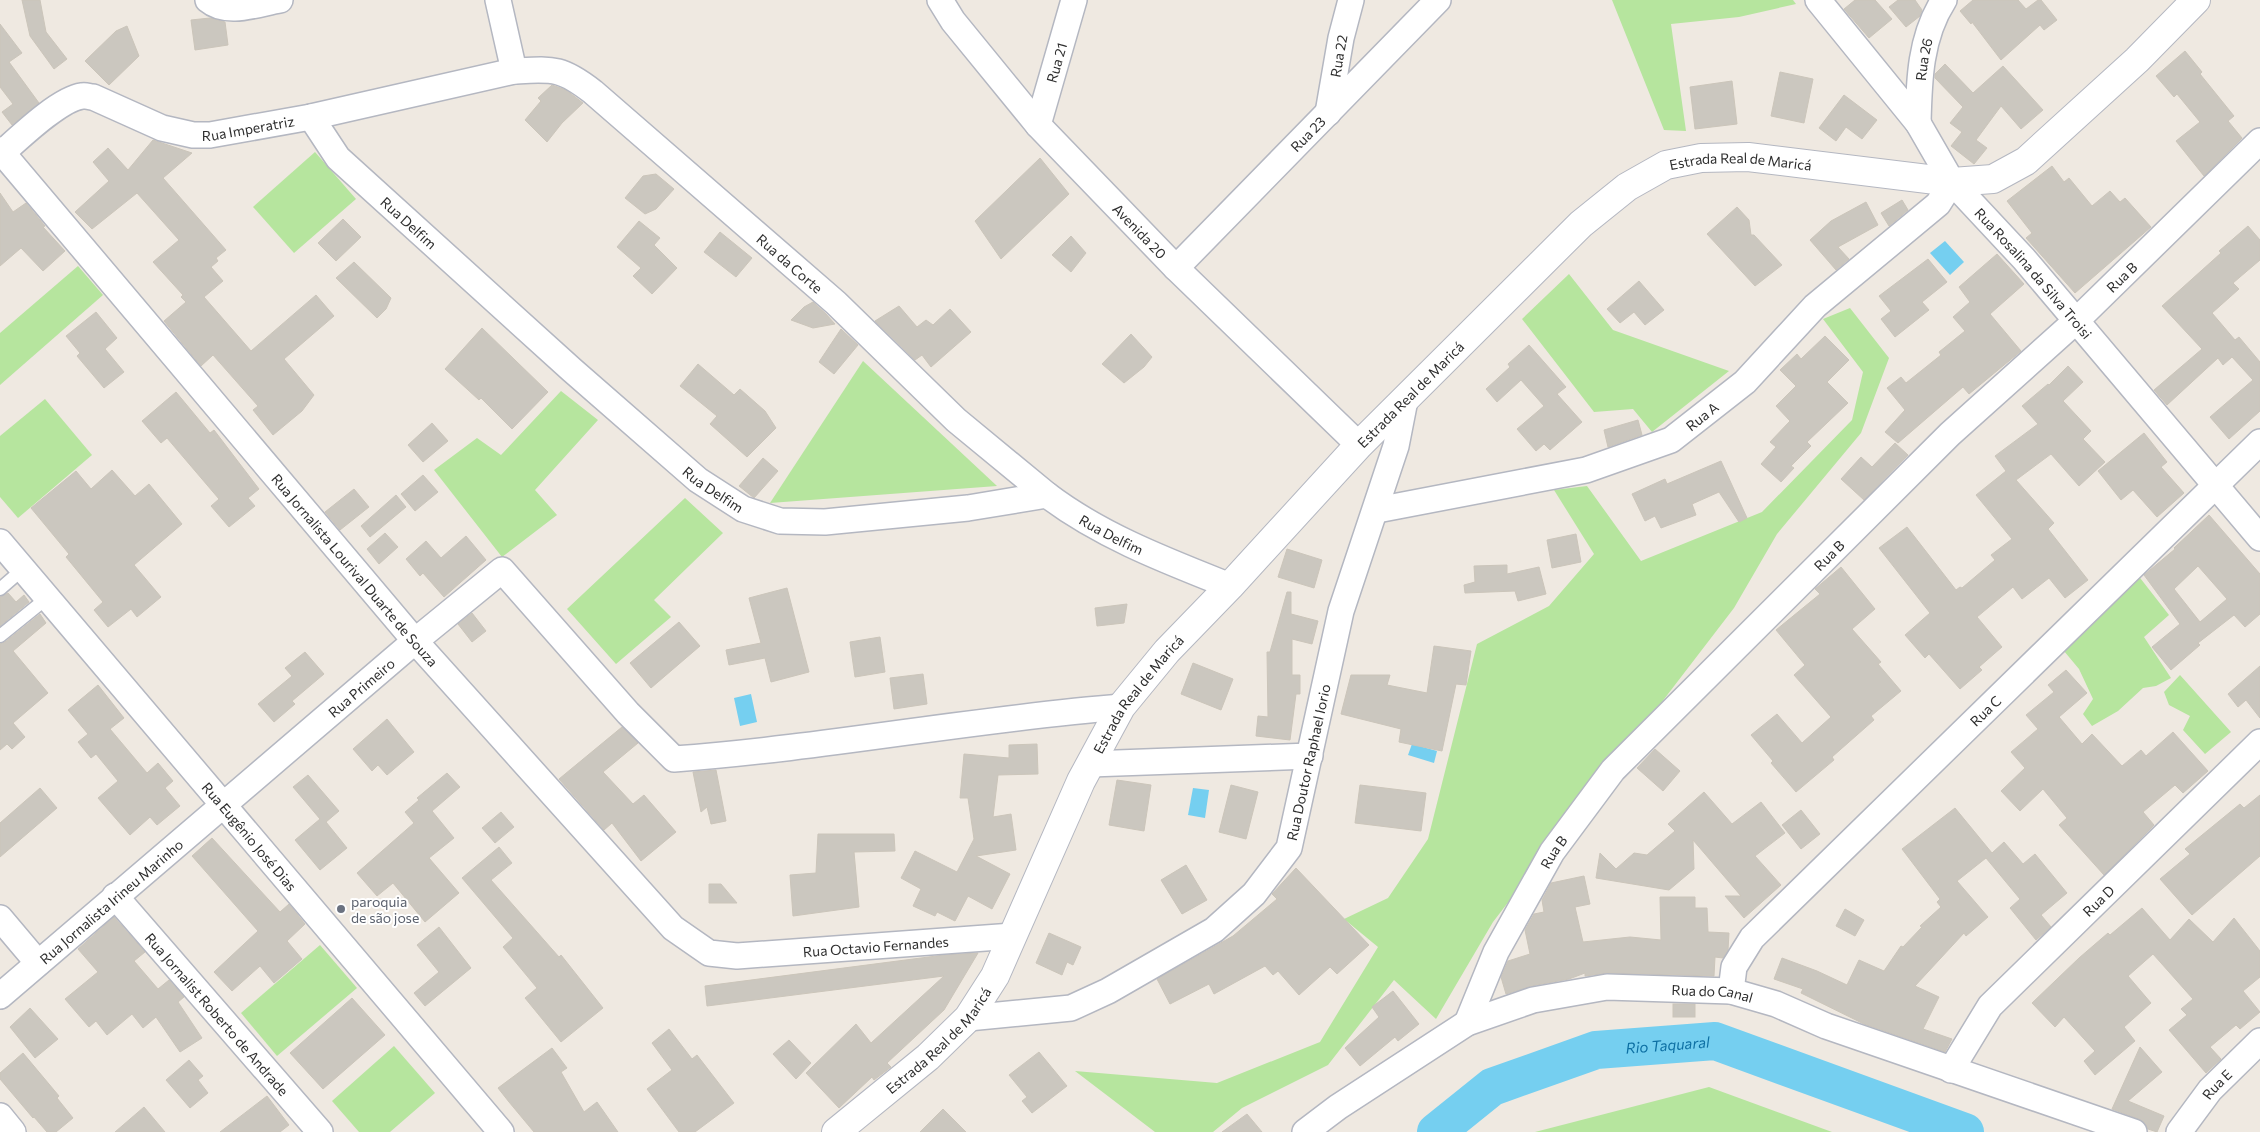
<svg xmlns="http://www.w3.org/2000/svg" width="2260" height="1132" font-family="Commissioner,sans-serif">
<rect width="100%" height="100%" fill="#efe9e1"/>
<g fill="#b6e59e">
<path d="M1612,0H1793L1796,4L1739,17L1671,24L1686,131L1664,130Z"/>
<path d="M315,152L356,199L294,253L253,207Z"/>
<path d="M78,266L103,295L0,385V333Z"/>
<path d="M1569,274L1613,330L1729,371L1652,432L1633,409L1594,412L1522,319Z"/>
<path d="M1850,308L1889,358L1861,433L1777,534L1734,608L1493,922L1436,1019L1394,980L1328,1065L1242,1108L1213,1132H1155L1075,1071L1217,1083L1320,1042L1378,947L1344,919L1388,898L1428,839L1477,644L1549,606L1594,554L1554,490L1587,486L1641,561L1762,512L1852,420L1863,372L1823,319Z"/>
<path d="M863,361L997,486L770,503Z"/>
<path d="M561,391L598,420L535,490L557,515L502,557L434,470L477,438L501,455Z"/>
<path d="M45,399L92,455L18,518L0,497V436Z"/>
<path d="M685,498L723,533L654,600L671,617L616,664L567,609Z"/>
<path d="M2137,574L2169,615L2144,637L2171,678L2156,686L2143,688L2118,711L2092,726L2083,714L2093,699L2079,669L2059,645Z"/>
<path d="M2180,675L2231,732L2205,754L2183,730L2190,716L2169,705L2164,692Z"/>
<path d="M320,945L357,988L277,1056L241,1013Z"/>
<path d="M394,1046L435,1093L390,1132H359L332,1101Z"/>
<path d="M1709,1087L1832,1132H1535Z"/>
</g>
<g fill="#75cff0">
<path d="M1945,241L1964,262L1950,275L1930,253Z"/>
<path d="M751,694L757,722L740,726L734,698Z"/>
<path d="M1412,744L1437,751L1434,763L1408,755Z"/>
<path d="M1193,788L1209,790L1205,818L1188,815Z"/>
</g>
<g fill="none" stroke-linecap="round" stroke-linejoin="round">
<path stroke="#75cff0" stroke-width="38" id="s1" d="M1436,1132L1492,1087L1596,1050L1715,1041L1965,1132"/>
</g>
<g fill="#cbc7bf" stroke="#cbc5ba" fill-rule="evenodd">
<path d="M22,0H40L46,32L67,59L54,69L30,36Z"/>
<path d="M1855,0H1875L1892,19L1869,38L1844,9Z"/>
<path d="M1898,0H1915L1922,10L1920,16L1906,27L1889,7Z"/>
<path d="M1973,0H2018L2026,9L2038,0H2041L2057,20L2044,30L2040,25L2001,60L1972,22L1971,24L1960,11Z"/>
<path d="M210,18L225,22L228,45L195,50L191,20Z"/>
<path d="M0,24L22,53L9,62L39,103L12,125L2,112L13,104L0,87Z"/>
<path d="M127,26L139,56L109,85L85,61L116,31Z"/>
<path d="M2185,51L2202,72L2200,74L2234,116L2228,121L2242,138L2204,176L2176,141L2200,122L2177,94L2174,97L2156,76Z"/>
<path d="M1945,64L1973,93L2003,66L2043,110L2021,129L2001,106L1976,140L1987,148L1974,164L1951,146L1962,132L1950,123L1963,107L1935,78V74Z"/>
<path d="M1780,72L1813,79L1804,123L1771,116Z"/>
<path d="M1732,81L1737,124L1695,129L1690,87Z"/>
<path d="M552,85L566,90L583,103L562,123L547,142L525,120L541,101L538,98Z"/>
<path d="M1844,95L1877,120L1862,139L1846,127L1836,141L1819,128Z"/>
<path d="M153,140L192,153L163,178L226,250L216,258L218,261L211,267L223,281L204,297L251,351L316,295L334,316L284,359L314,395L302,411L273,435L253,410L258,406L213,355L201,366L164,321L186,302L181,297L183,295L153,262L179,240L137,193L92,229L75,212L109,181L93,162L108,148L128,170Z"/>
<path d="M1040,158L1069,194L1001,259L975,221Z"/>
<path d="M2052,166L2064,182L2069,178L2092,206L2110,191L2120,202L2125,198L2151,227L2075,293L2026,238L2032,233L2007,201Z"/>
<path d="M656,174L674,189L656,209L645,214L625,198L643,176Z"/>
<path d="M0,193L13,212L26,203L45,226L43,227L65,251L43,271L21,248L0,266Z"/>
<path d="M1902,200L1908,210L1889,226L1881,213Z"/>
<path d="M1866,202L1878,225L1838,247L1849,259L1836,270L1810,240L1831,221Z"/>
<path d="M1737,207L1749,220L1751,235H1754L1782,265L1755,286L1707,234Z"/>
<path d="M343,219L361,237L336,261L318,243Z"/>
<path d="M639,221L660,238L654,245L677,268L652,294L633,276L641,268L617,247Z"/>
<path d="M2248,226L2260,240V260L2233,283L2239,289L2212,313L2235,340L2239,337L2260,362V411L2229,439L2210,417L2253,380L2232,357L2223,365L2218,358L2167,405L2154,390L2202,349L2162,306L2221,253L2219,251Z"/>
<path d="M720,232L752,258L736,277L704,252Z"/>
<path d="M1071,236L1086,253L1071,272L1052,255Z"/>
<path d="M1997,254L2024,284L1990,314L2021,351L1969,394L1963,387L1898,443L1885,432L1905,410L1887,388L1901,377L1906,383L1941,355L1939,352L1965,331L1953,317L1970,302L1959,287Z"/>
<path d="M1928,259L1947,282L1922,302L1929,310L1895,337L1881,319L1891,311L1879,296Z"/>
<path d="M354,262L391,298L386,309L377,318L336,278Z"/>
<path d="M1639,281L1664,310L1645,325L1634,312L1620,323L1607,309Z"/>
<path d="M813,302L826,314L835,324L813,328L791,320L804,307Z"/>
<path d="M899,306L917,327L926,320L933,325L950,309L971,332L931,367L922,355L915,360L875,321Z"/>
<path d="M96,312L117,338L105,349L124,372L104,388L77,356L80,353L66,336Z"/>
<path d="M482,328L548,392L512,429L481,398L479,400L445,369Z"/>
<path d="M841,329L858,345L834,374L819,362Z"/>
<path d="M1131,334L1152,357L1144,367L1124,383L1102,364Z"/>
<path d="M1825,336L1849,360L1827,382L1848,403L1807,442L1811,446L1791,466L1794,468L1781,482L1761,464L1776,447L1770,442L1790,421L1776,406L1796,386L1780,370L1797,354L1801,359Z"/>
<path d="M1529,345L1566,387L1557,394L1582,422L1550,450L1544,444L1536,451L1517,429L1544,406L1521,380L1497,402L1486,389L1510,367L1508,364Z"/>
<path d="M698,364L734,395L740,389L765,411L776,428L747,457L710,424L717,416L680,386Z"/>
<path d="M2068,366L2083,382L2063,401L2091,431L2083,439L2105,462L2079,486L2051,454L2016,480L2054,523L2048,529L2088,580L2065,598L2049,578L2022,599L2013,587L1977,617L2002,647L1979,667L1982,670L1960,689L1929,654L1925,658L1905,635L1930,613L1879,548L1907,527L1956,590L1960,587L1962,588L1995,560L1991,555L2012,539L1976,495L2006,471L1995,456L2038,424L2022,406L2048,384L2049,385Z"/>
<path d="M176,392L210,433L214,430L259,489L248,498L255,506L229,527L211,506L219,499L167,438L161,443L142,421Z"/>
<path d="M1638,420L1642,435L1608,447L1604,430Z"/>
<path d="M432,423L448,441L423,462L408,445Z"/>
<path d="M2144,433L2167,462L2161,467L2184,493L2157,517L2133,490L2121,500L2098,471Z"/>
<path d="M1895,443L1908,455L1864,500L1841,479L1861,457L1872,467Z"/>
<path d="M763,458L778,471L754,498L739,486Z"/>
<path d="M1721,461L1747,518L1739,522L1719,492L1692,504L1696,515L1661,528L1655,516L1645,521L1632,494L1665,479L1667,484Z"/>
<path d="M112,470L135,496L149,484L182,524L134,565L161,597L137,617L131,609L108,627L94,610L103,602L66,557L69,554L31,508L76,471L91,489Z"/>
<path d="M423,475L438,492L415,511L401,494Z"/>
<path d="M354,489L369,507L340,530L325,512Z"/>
<path d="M396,495L406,507L370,537L361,526Z"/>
<path d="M2209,515L2260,574V614L2245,627L2234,615L2198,643L2200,645L2171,670L2152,647L2180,624L2144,575L2175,549L2174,548ZM2198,566L2227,599L2200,622L2174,589Z"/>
<path d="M385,533L398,547L379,564L367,549Z"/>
<path d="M1576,534L1581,562L1552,568L1547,540Z"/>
<path d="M466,536L486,560L444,597L423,573L420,576L406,559L426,541L441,558Z"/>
<path d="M1287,549L1322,560L1314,588L1278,577Z"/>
<path d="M1507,565V574L1539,567L1546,594L1518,601L1515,591L1465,593L1464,585L1475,582L1474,566Z"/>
<path d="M1841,567L1875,609L1852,629L1881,662L1878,664L1901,691L1871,716L1874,720L1832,757L1834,760L1796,792L1771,763L1773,761L1751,735L1777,714L1802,743L1831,717L1794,675L1805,665L1776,630L1820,594L1815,589Z"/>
<path d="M787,588L809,672L771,682L765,658L729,665L726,650L761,643L749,598Z"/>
<path d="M1287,592H1291V614L1318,621L1312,644L1292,639V675H1300V694H1296L1290,740L1256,736L1258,716L1268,717L1267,652H1270Z"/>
<path d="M8,593L16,602L24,595L29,602L0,626V597Z"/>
<path d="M1127,604L1124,623L1097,626L1095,608Z"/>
<path d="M472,613L486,631L472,642L458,624Z"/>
<path d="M40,614L46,623L13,651L48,693L13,723L25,737L12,749L7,744L0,750V644L5,642Z"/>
<path d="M679,622L700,646L651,688L630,663Z"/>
<path d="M880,637L885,672L855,677L850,642Z"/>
<path d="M1434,646L1471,651L1466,685L1456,684L1442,751L1399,742L1401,729L1341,714L1351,675H1390L1387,685L1427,693Z"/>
<path d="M305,652L324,674L292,701L295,704L274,722L258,704L292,676L285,668Z"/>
<path d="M1193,663L1233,679L1221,710L1181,694Z"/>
<path d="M2260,666V718L2246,700L2238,707L2228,694Z"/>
<path d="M2066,670L2087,693L2059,717L2082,744L2092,734L2122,766L2141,750L2146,756L2173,732L2208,771L2183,793L2175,785L2143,812L2154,825L2104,875L2059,825L2067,818L2043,789L2020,811L2001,791L2025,768L2011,752L2038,729L2026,715L2054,692L2048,685Z"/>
<path d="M923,674L927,704L894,709L890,678Z"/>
<path d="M98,685L124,718L110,729L147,773L158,763L173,781L165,788L180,806L157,825L150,817L130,835L98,798L118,781L96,754L91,758L78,742L88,734L68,710Z"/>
<path d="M387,719L414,752L387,775L378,765L372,771L353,749Z"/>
<path d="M622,727L638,743L603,772L633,804L644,795L676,832L641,861L612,823L604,830L559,779Z"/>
<path d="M1037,744L1038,774L998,775L993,817L1011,814L1016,850L976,856L1010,874L992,909L968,896L955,921L937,912L935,916L913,906L921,889L901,878L915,851L957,872L974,839L968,798H960L964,754L1009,758V745Z"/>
<path d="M1655,749L1680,771L1663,791L1637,768Z"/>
<path d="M716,770L726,821L711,824L707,807L701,812L693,772Z"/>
<path d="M447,773L460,787L432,811L454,838L429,858L459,893L425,922L393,883L377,896L357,873L414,823L405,812L419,800L417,798Z"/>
<path d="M308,775L339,811L326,822L347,848L320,870L295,840L320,819L293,787Z"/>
<path d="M1117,780L1151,785L1144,831L1109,825Z"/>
<path d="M1231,785L1258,792L1246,839L1219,832Z"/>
<path d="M1360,785L1426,793L1421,831L1355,823Z"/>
<path d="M40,788L57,808L0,857V823Z"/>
<path d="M1704,792L1732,824L1761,802L1785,833L1755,856L1781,885L1744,918L1725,896H1741L1693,840L1694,869L1669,890L1596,878L1600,853L1616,869L1634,853L1647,855L1675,831L1668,824Z"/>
<path d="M2260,795V856L2192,915L2160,879L2190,854L2185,849L2240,804L2244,808Z"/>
<path d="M1955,808L1992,853L2004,842L2023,864L2035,854L2067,893L2041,915L2051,927L2036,940L2010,908L2020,899L1986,858L1957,881L1988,917L1966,936L1964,933L1915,986L1939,997L1923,1029L1952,1039L1945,1052L1864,1024L1801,993L1803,989L1774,979L1782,958L1817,971L1847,985L1859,960L1884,971L1901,946L1903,947L1922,927L1920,926L1941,907L1937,902L1940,899L1902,849Z"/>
<path d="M1801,810L1820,834L1801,849L1782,825Z"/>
<path d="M501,812L514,827L495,843L482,828Z"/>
<path d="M818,834H894L895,851L854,852L859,907L793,916L790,875L816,873Z"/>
<path d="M212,838L280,912L289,904L305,924L287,941L302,959L274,983L260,966L232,991L214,972L258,931L192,856Z"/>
<path d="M499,847L512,863L491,880L559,957L561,955L603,1008L561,1042L525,998L537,988L503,947L513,938L462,878Z"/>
<path d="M1186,865L1207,900L1182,914L1161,880Z"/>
<path d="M1296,868L1369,945L1337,974L1330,967L1299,995L1278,971L1273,975L1265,966L1214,994L1209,984L1170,1004L1157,979L1233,936L1277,899L1272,894Z"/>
<path d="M1584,876L1590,904L1575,907L1583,942L1630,937L1661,940L1660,897H1695V908H1707L1708,932L1729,933L1728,950L1723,958L1715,957L1714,976L1607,973L1585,976V973L1569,979L1531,986L1506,994L1501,977L1508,961L1530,954L1525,930L1534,914L1544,912L1542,900L1551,883Z"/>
<path d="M709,884H721L737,903H709Z"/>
<path d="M2142,908L2170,940L2189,919L2213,942L2234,918L2260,951V977L2243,991L2260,1012L2240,1029L2236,1025L2210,1047L2221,1059L2206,1073L2169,1030L2187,1015L2181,1009L2193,999L2153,954L2128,976L2151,1003L2124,1027L2135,1041L2095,1075L2084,1061L2095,1051L2064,1017L2055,1027L2032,1003L2079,958L2108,933L2110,935Z"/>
<path d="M1845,909L1864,920L1855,936L1836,926Z"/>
<path d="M114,917L145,952L134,961L158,989L169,980L184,997L178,1002L202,1038L180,1052L156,1017L143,1028L132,1014L107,1035L96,1021L89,1027L65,999L98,972L78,949Z"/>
<path d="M439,927L471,968L425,1006L414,993L439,972L417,945Z"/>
<path d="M1049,933L1081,947L1073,965L1067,962L1062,975L1036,963Z"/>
<path d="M978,953L944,1010L887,1063L891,1067L874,1080L872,1077L839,1108L806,1073L856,1024L871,1043L944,976L707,1006L705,986L944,955Z"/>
<path d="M1393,991L1419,1024L1398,1041L1395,1037L1360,1066L1345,1048L1379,1017L1372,1007Z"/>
<path d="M352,998L385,1035L323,1089L290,1053Z"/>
<rect x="1673" y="1004" width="22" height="13"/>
<path d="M30,1008L58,1039L35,1058L10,1027Z"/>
<path d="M669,1029L692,1059L697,1055L734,1103L695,1132H679L647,1089L672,1070L652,1043Z"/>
<path d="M789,1040L811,1063L796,1079L773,1054Z"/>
<path d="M2140,1047L2162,1072L2128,1101L2164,1116L2157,1132L2148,1129L2145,1123L2139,1119L2112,1109Z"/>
<path d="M552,1048L567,1068L561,1072L584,1112L597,1102L618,1132H534L509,1102L498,1088Z"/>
<path d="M1039,1052L1067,1086L1032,1113L1022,1101L1027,1097L1009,1075Z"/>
<path d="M23,1053L59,1096L57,1098L73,1118L56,1132H47L34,1117L33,1118L0,1079V1073Z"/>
<path d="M189,1060L203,1076L198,1080L208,1093L190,1108L166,1080Z"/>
<path d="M267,1096L289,1125L280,1132H220Z"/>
<path d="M144,1107L165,1132H115Z"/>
<path d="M943,1109L966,1132H920Z"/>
<path d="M1247,1114L1262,1132H1222Z"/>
</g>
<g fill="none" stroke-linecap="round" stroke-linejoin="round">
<g stroke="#b4b7c1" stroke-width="15">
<g id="service">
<path d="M0,589L23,569"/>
<path d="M0,636L47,598"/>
</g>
</g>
<g stroke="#b4b7c1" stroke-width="28">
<g id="minor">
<path d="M208,0C227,16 257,4 280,0"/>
<path d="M498,0L514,71"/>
<path id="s2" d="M940,0L953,21L1038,125L1176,268L1359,445"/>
<path id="s3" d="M1818,0L1918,123L1952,182L2024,259L2260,538"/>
<path id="s4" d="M1328,113L1341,38L1351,0"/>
<path id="s5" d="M311,117L338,158L572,370L698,480L743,509L780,521L825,522L968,508L1047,495C1101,536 1167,561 1230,586"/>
<path id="s6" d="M1918,123C1919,81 1920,37 1944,0"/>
<path id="s7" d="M1038,125L1074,0"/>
<path id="s8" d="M0,150L415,641L673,928L709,953L737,956L1013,936"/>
<path id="s9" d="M0,155C18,139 59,99 82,96C85,95 90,97 93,97L162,128L193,135H210L311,117L514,71C553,69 561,67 593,92L836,303L956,420L1047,495"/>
<path id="s10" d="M1176,268L1438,0"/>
<path id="s11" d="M1377,510L1586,470L1671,440L1745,382L1815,306L1938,204L1952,182"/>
<path id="s12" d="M0,542L501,1132"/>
<path d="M1090,764L1310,756"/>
<path id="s13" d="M115,896L320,1132"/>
<path d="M0,918L38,963"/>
<path id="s14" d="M1731,991L1734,967L1752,938L2260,442"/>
<path id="s15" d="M0,996L415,641L502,570L628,713L674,759C824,748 972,719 1121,707"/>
<path id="s16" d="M968,1018L1071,1008L1108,991L1214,930L1254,894L1289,848L1341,611L1396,446L1405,400"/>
<path id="s17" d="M1467,1023L1496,952L1552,852L1613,770L1950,434L2077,320L2260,141"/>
<path id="s18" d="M1951,1070L1990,1006L2260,742"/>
<path d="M0,1116L13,1132"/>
<path id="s19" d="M1305,1132L1338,1107L1467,1023L1533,1000L1607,987L1731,991L1776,1004L1826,1026L2134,1132"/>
<path id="s20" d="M2179,1132L2210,1090L2260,1041"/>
</g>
</g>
<g stroke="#b4b7c1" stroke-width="30">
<g id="secondary">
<path id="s21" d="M836,1132L928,1057L968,1018L995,976L1081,781L1121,707L1167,651L1230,586L1359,445L1581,224L1627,187L1666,165L1701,158L1748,157L1952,182L1993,179L2026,161L2137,60L2196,0"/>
</g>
</g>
<use href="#service" stroke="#fff" stroke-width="12"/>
<use href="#minor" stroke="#fff" stroke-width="25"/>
<use href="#secondary" stroke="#fff" stroke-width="28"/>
</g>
<circle fill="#6b7280" stroke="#fff" stroke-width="2" cx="341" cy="909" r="5"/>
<g text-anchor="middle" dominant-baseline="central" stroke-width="4" stroke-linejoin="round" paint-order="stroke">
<g font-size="14" fill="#2e2e2e" stroke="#fff">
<text stroke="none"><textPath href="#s4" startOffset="58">Rua 22</textPath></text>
<text stroke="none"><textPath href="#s6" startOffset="64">Rua 26</textPath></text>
<text stroke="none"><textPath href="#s7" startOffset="65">Rua 21</textPath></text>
<text stroke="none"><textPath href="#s9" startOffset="276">Rua Imperatriz</textPath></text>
<text stroke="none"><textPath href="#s10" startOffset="188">Rua 23</textPath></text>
<text stroke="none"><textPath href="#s21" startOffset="1368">Estrada Real de Maricá</textPath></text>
<text stroke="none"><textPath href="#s5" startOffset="145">Rua Delfim</textPath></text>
<text stroke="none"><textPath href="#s2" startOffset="306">Avenida 20</textPath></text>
<text stroke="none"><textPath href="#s9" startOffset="894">Rua da Corte</textPath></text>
<text stroke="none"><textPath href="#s3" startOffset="349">Rua Rosalina da Silva Troisi</textPath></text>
<text stroke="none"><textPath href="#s17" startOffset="1002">Rua B</textPath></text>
<text stroke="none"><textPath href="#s21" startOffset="948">Estrada Real de Maricá</textPath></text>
<text stroke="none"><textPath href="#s11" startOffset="342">Rua A</textPath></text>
<text stroke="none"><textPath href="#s5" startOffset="550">Rua Delfim</textPath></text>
<text stroke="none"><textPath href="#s5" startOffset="969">Rua Delfim</textPath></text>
<text stroke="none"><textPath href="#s17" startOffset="598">Rua B</textPath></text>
<text stroke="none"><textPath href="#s8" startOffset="550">Rua Jornalista Lourival Duarte de Souza</textPath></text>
<text stroke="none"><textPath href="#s15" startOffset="475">Rua Primeiro</textPath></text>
<text stroke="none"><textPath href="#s21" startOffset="542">Estrada Real de Maricá</textPath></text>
<text stroke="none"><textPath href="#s14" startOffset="384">Rua C</textPath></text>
<text stroke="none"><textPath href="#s16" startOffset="466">Rua Doutor Raphael Iorio</textPath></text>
<text stroke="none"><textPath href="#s12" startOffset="386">Rua Eugênio José Dias</textPath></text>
<text stroke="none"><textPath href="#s17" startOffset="192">Rua B</textPath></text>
<text stroke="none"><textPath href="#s15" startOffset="146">Rua Jornalista Irineu Marinho</textPath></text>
<text stroke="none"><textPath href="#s18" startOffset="226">Rua D</textPath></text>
<text stroke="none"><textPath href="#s8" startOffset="1240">Rua Octavio Fernandes</textPath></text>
<text stroke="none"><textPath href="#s19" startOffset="446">Rua do Canal</textPath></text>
<text stroke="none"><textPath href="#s13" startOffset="156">Rua Jornalist Roberto de Andrade</textPath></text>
<text stroke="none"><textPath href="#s21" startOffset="138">Estrada Real de Maricá</textPath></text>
<text stroke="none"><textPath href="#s20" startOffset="61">Rua E</textPath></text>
</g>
<g font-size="14" fill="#5b616d" stroke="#fff" text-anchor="start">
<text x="351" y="901">paroquia<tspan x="351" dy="16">de são jose</tspan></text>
</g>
<g font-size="15" font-style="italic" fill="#0d6fa3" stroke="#fff">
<text stroke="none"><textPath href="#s1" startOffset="254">Rio Taquaral</textPath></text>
</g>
</g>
</svg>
